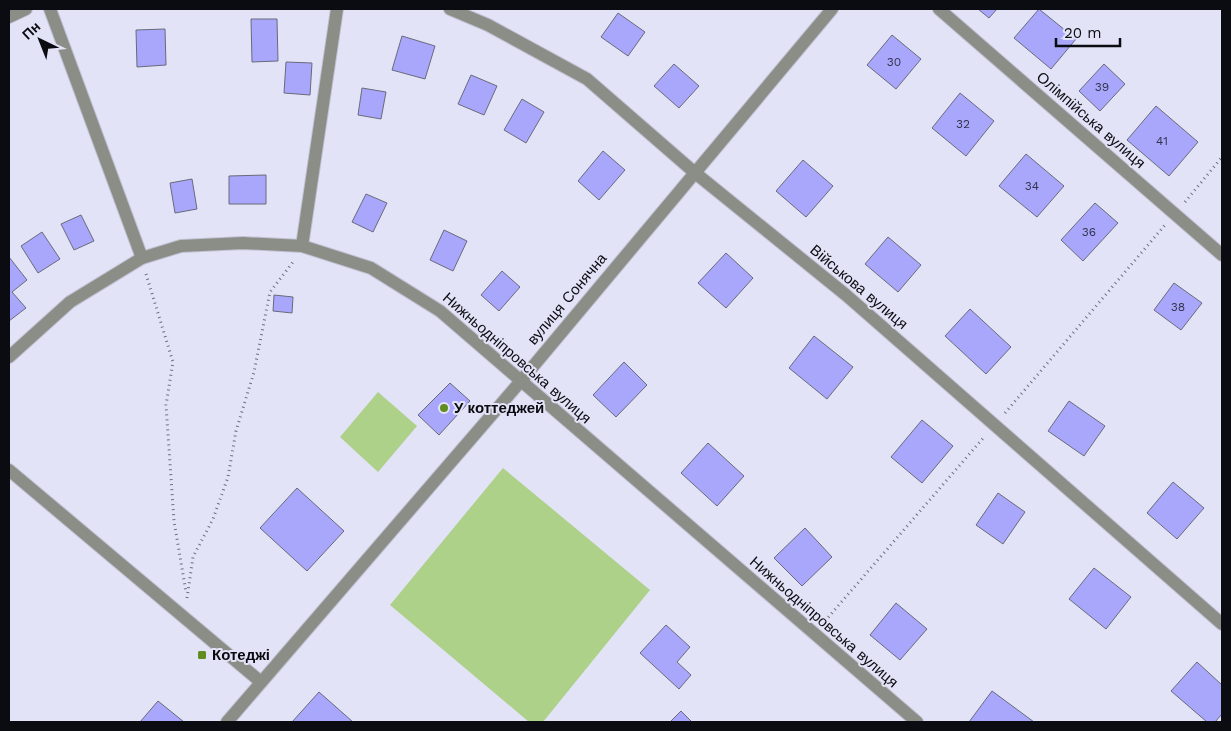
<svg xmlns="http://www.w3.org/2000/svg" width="1231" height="731" font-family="'Work Sans',sans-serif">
<rect width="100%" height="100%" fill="#e2e3f6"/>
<g fill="#aed18a">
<path d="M378,392L417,426L378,472L340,437Z"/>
<path d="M503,468L650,590L543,722H529L390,605Z"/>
</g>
<g fill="#a8a7fc" stroke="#6a6a7b">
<path d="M978,9H997L989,18Z"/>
<path d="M1039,9L1076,39L1051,69L1014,38Z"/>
<path d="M618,13L645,32L628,56L601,37Z"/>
<path d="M251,19H277L278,61L252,62Z"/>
<path d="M165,29L166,65L137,67L136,30Z"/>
<path d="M892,35L921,59L896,89L867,65Z"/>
<path d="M402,36L435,46L425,79L392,70Z"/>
<path d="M286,62L312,63L310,95L284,93Z"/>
<path d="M674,64L699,86L679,108L654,86Z"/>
<path d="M1104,64L1125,84L1100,111L1079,91Z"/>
<path d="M471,75L497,86L484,115L458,104Z"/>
<path d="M362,88L386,92L381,119L358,115Z"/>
<path d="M960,93L994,121L966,156L932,128Z"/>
<path d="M522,99L544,112L526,143L504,130Z"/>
<path d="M1156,106L1198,142L1169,176L1127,140Z"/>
<path d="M603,151L625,170L599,200L578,181Z"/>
<path d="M1026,154L1064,186L1037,217L999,186Z"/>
<path d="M803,160L833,186L806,217L776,191Z"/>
<path d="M266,175V204H229V176Z"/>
<path d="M192,179L197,209L175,213L170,183Z"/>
<path d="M366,194L387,203L373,232L352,222Z"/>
<path d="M1095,203L1118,223L1083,261L1061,240Z"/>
<path d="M81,215L94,241L74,250L61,224Z"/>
<path d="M444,230L467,241L453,271L430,260Z"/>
<path d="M42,232L60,259L38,273L21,246Z"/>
<path d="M888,237L921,265L898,292L865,264Z"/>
<path d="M726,253L753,278L726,308L698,283Z"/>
<path d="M9,257L27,280L12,292L26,308L9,321Z"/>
<path d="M502,271L520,287L499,311L481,295Z"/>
<path d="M1174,283L1202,303L1181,330L1154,310Z"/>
<path d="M274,295L293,297L292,313L273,311Z"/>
<path d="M970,309L1011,347L986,374L945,336Z"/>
<path d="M814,336L853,367L827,399L789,368Z"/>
<path d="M624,362L647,385L616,417L593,395Z"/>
<path d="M450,383L470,401L439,435L418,415Z"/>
<path d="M1069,401L1105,426L1084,456L1048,431Z"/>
<path d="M922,420L953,446L922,483L891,457Z"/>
<path d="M708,443L744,476L717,506L681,473Z"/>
<path d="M1173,482L1204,508L1177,539L1147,513Z"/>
<path d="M297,488L344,531L307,571L260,528Z"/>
<path d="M998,493L1025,512L1003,544L976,525Z"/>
<path d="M805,528L832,557L802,586L774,558Z"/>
<path d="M1094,568L1131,597L1106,629L1069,599Z"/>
<path d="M896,603L927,629L900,660L870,635Z"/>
<path d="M666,625L690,647L677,662L691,675L679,689L640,653Z"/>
<path d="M1197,662L1222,685V714L1215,722H1207L1171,691Z"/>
<path d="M992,691L1034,722H969Z"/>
<path d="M319,692L353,722H292Z"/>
<path d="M158,701L184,722H140Z"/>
<path d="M681,711L692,722H670Z"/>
</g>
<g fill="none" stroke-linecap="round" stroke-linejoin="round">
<g stroke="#c0c1d2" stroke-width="14">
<g id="minor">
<path d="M50,9L142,258"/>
<path d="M450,9L488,25L587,79L694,172L846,295L1222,624"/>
<path d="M939,9L1222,255"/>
<path d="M9,17L26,9"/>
<path d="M302,246L337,9"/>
<path d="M9,357L70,302L142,258L181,246L243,243L302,246L371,268L440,311L917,722"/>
<path d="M9,470L261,682"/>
<path d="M227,722L520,382L832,9"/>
</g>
</g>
<g stroke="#6f707c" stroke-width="3" stroke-dasharray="1 4" stroke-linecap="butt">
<path d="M1185,202L1222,157"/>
<path d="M146,274L173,362L166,405L174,521L186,592"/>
<path d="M1005,413L1165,225"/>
<path d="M187,598L193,557L213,519L228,477L236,431L254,372L270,292L293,262"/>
<path d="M825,621L985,436"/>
</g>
<use href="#minor" stroke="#8a8e87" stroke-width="12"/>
</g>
<g fill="#608d1f" stroke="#e2e3f6" stroke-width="2">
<circle cx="444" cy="408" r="5"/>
<rect x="197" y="650" width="10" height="10" rx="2.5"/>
</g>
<g text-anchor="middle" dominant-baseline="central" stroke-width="4" stroke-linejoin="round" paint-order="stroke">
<g font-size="12" fill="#32334c">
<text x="894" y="62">30</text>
<text x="1102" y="87">39</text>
<text x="963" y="124">32</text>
<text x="1162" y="141">41</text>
<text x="1032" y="186">34</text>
<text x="1089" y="232">36</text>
<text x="1178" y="307">38</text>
</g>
<g font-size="15" fill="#0b0c12" stroke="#e2e3f6">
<text transform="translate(1091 120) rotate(41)">Олімпійська вулиця</text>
<text transform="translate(859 287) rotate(40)">Військова вулиця</text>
<text transform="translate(567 299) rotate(-50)">вулиця Сонячна</text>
<text transform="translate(517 358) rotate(41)">Нижньодніпровська вулиця</text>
<text transform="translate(824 622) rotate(41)">Нижньодніпровська вулиця</text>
</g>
<g font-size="15" font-weight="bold" fill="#0b0c12" stroke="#e2e3f6" text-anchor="start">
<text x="454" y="408">У коттеджей</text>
<text x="212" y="655">Котеджі</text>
</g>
</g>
<rect width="1231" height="731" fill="none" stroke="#0b0c12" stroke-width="20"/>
<g transform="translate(40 40) rotate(317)" stroke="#e2e3f6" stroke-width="4" paint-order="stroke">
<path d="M0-4L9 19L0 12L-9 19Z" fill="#0b0c12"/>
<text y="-8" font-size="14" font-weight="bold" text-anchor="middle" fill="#0b0c12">Пн</text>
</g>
<path d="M1056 38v8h64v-8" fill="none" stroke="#0b0c12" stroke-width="2.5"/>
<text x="1064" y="38" font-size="15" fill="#0b0c12" stroke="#e2e3f6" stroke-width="4" paint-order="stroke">20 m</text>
</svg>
